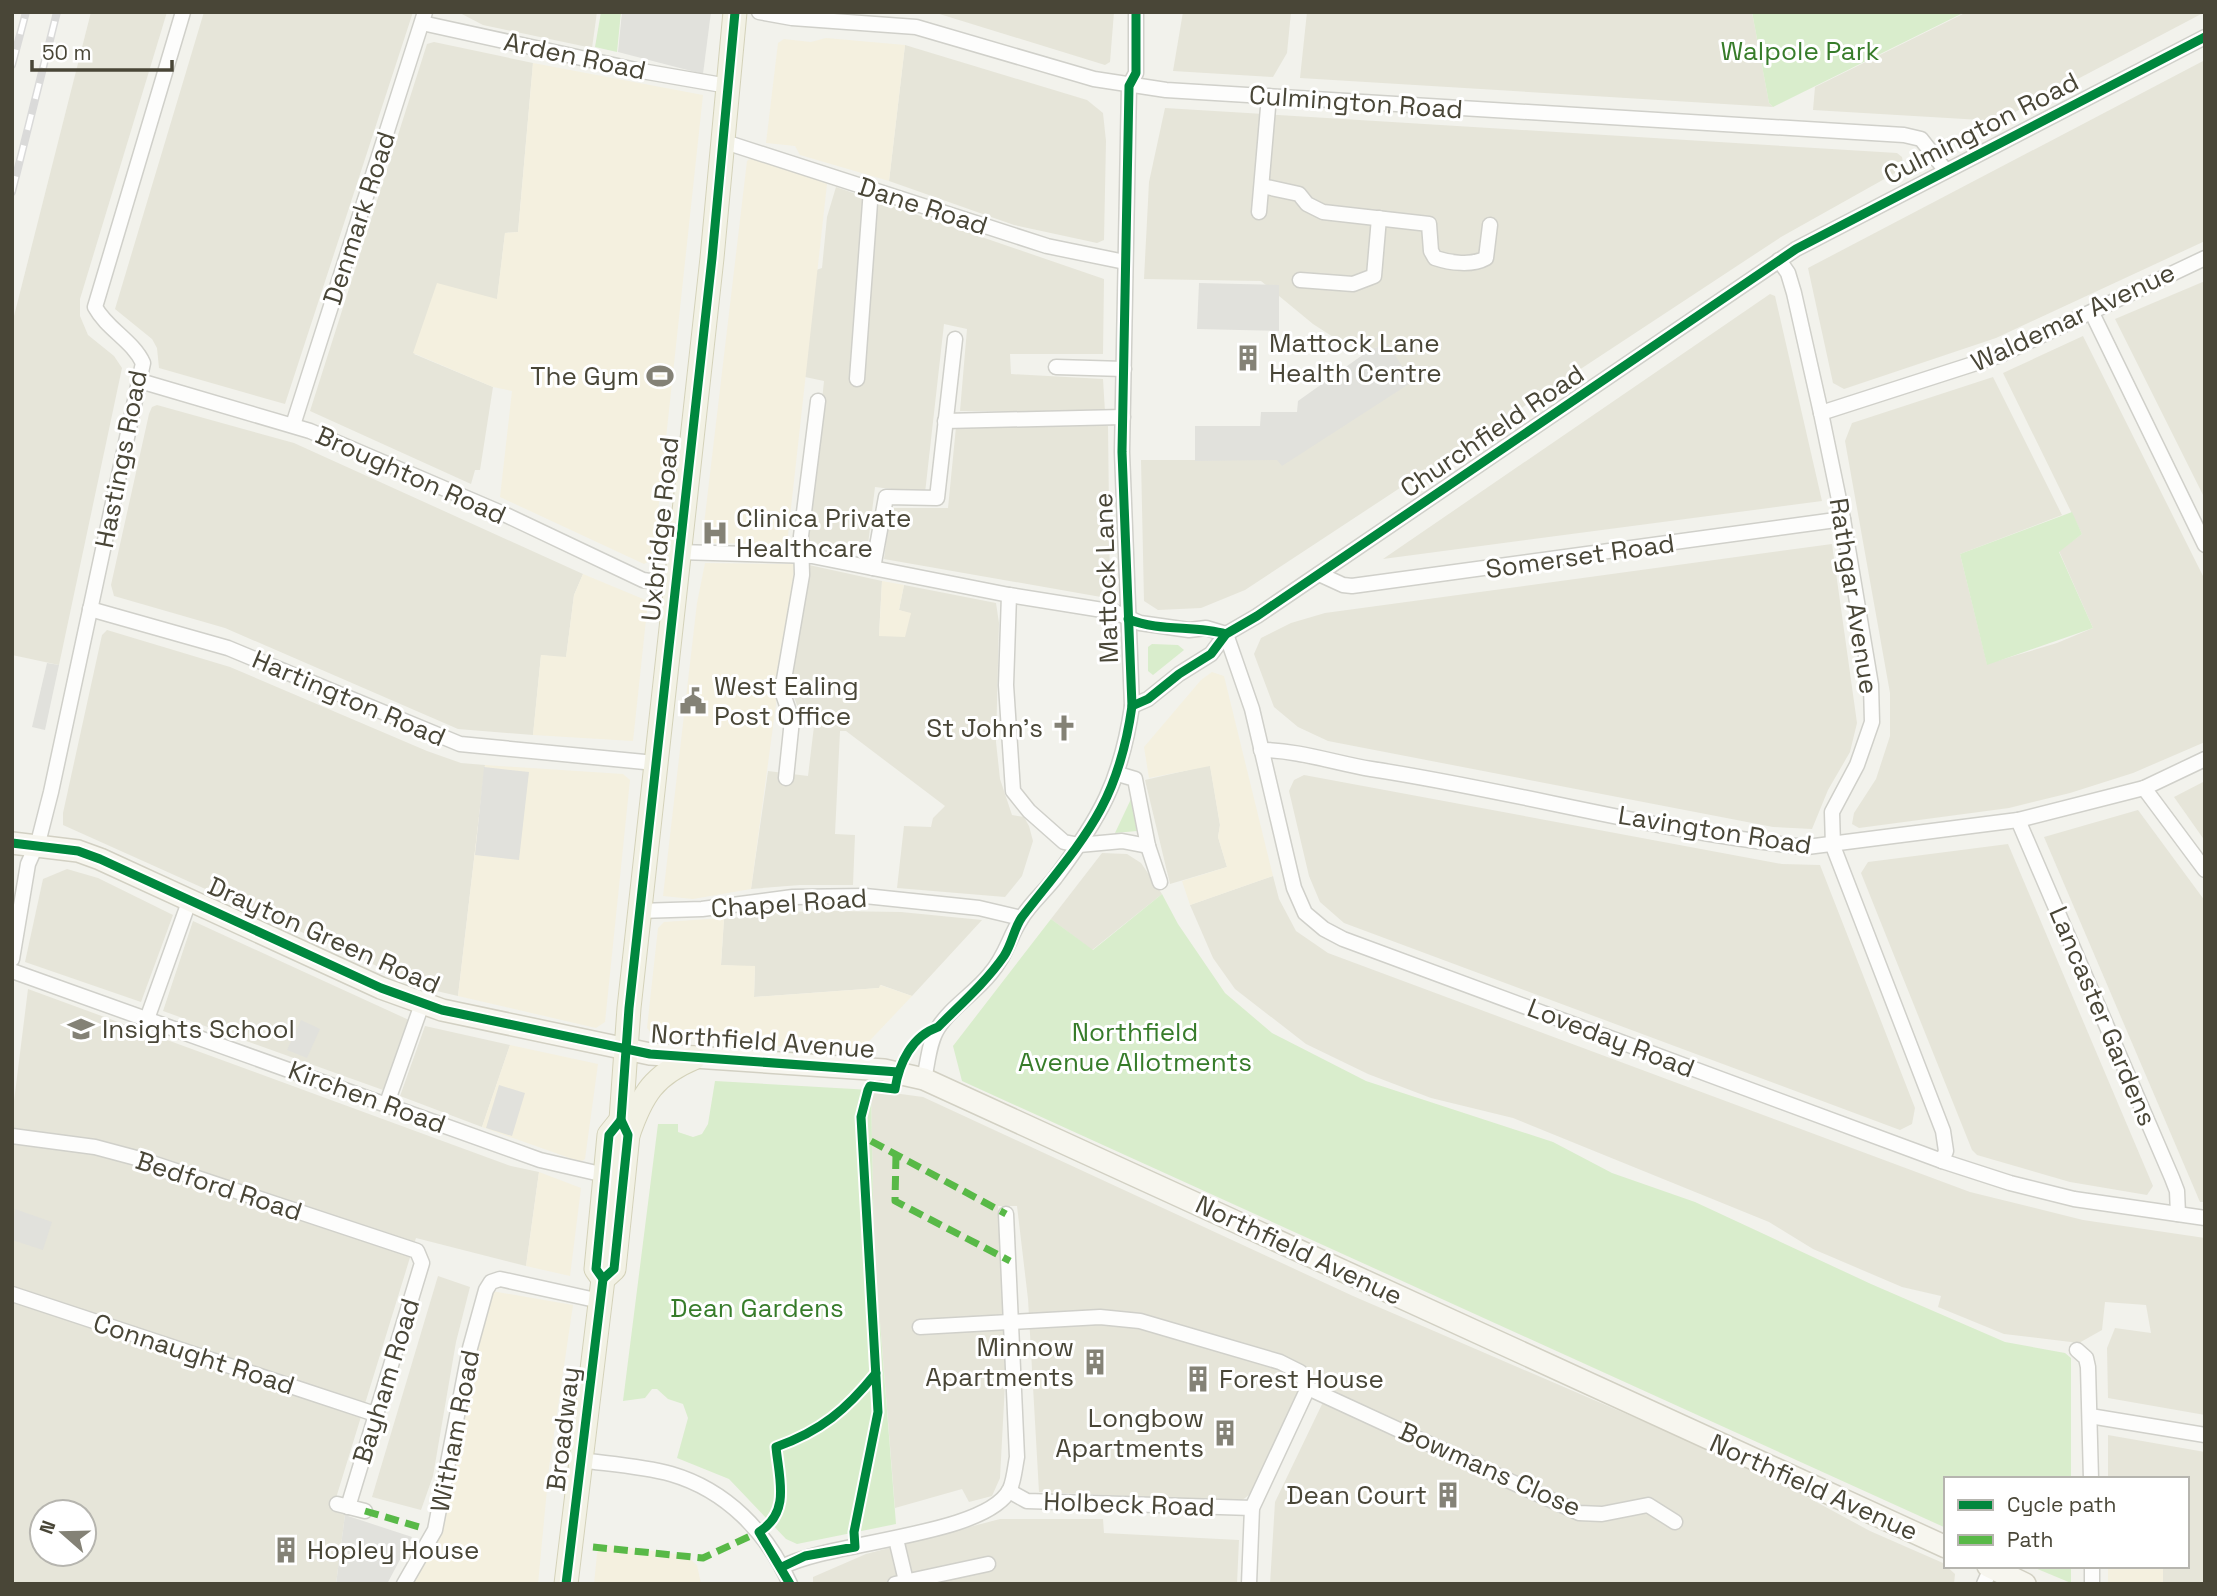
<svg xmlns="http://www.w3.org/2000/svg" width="2217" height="1596" font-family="'Space Grotesk',sans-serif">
<rect width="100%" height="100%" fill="#f2f2ec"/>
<g fill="#e6e5d9" fill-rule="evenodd">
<path d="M91,12H167L80,299V316L88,335L114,356L122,368L59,665L12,655V324Z"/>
<path d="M204,12H413L285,404L159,368L157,348L152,339L115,309Z"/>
<path d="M458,12H597L592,48L483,25Z"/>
<path d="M933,12H1114L1110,62L1105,65Z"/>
<path d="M1183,12H1291L1287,53L1273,77L1173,71Z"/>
<path d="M1307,12H1752L1769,103L1773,107L1300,78Z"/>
<path d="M1967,12H2205L1998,121L1813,110L1815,87Z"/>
<path d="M434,42L533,63L518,232L505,233L497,300L414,354L493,387L480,470H475L471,484L310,411L427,44Z"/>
<path d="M905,45L1087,100L1103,113L1106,141L1104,240L1097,243L1014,225L889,181Z"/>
<path d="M2205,60V241L1996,338L1844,389L1833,383L1808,268Z"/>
<path d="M1165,108L1897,153L1902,157L1904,168L1781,237L1245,590L1201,608L1158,610L1144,601L1141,460H1277L1388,344L1371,349L1347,346L1313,324L1261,281L1144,279L1149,182Z"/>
<path d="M836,187L1104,279L1103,354H1010L1011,374L1103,379L1105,412L960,411L967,329L944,324L925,493L875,487L867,553L807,546L824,381L805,377L816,270L822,268L827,217Z"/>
<path d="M2205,281V499L2115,319Z"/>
<path d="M1770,294L1775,296L1822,501L1383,559Z"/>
<path d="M2083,336L2205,580V742L2133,773L2070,793L2009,808L1859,828L1852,824L1854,813L1876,779L1890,736V693L1845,441L1852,423L1993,377L2062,515L1960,554L1987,664L2057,643L2093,628L2059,551L2082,534L2003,373Z"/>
<path d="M157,405L294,443L583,574L574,595L566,658L541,655L533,735L458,729L225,628L114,596L111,585L149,414L152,407Z"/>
<path d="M1108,426L1110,591L1101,597L884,559L890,508H948L956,427Z"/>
<path d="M1832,544L1857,723L1850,752L1828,790L1812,829L1773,827L1328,741L1298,727L1274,707L1254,654L1261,638L1291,623L1325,613Z"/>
<path d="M809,565L882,581L879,635L911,614L899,610L904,585L996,603L999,623L996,742L1000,779L1012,815L1024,817L1029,826L1033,841L1022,876L1005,897L897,888L904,826L931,827L933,818L945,806L846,731H840L835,834L855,835L853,885H800L751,889L768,771L808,776L815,718L798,708L790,686Z"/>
<path d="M107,630L230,667L427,751L461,763L485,765L458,996L428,989L63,825V813L102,635Z"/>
<path d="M1210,765L1220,825L1218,837L1227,867L1170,884L1145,780Z"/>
<path d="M1304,775L1782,864L1820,865L1915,1108L1912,1124L1900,1130L1344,923L1320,902L1309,876L1289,791L1294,780Z"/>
<path d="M2205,781V841L2174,797Z"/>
<path d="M2138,810L2205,901V1202H2200L2044,837Z"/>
<path d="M2008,844L2153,1186L2147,1195L2070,1182L1977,1155L1972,1150L1861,873L1868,862Z"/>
<path d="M1102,853L1127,854L1141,863L1162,894L1092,950L1051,919Z"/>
<path d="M67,869L98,878L173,915L141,1002L25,962L43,879Z"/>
<path d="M1273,876L1279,899L1296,931L1328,953L1970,1192L2083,1220L2205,1238V1415L2108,1398L2107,1348L2115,1328L2151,1333L2146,1305L2105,1302L2102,1330L2079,1343L2004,1334L1938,1307L1941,1296L1902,1287L1813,1249L1769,1222L1513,1118L1431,1098L1368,1074L1306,1044L1235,989L1213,958L1190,905Z"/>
<path d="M834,911L901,912L982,920L912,996L881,985L879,988L754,997L755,967L721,965L724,919L781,912Z"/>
<path d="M193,921L409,1020L383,1090L163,1011Z"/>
<path d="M28,989L511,1166L539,1172L526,1266L416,1238L332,1511L345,1515L336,1584H12V1117ZM42,1512H84V1554H42Z"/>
<path d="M425,1026L510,1045L482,1127L400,1096Z"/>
<path d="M871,1090L923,1097L1353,1296L1763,1473L1870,1531L1943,1563L1955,1574L1954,1584H1270L1275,1502L1337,1373L1308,1376L1253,1492L1241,1501L1039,1492L1028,1299L1017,1206H998L1007,1346L1000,1478L992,1496L969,1502L962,1489L895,1508L874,1247Z"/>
<path d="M438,1276L470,1287L456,1342L433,1476L421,1510L372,1497Z"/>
<path d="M2108,1435L2205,1452V1584H2163V1566H2187V1479H2108Z"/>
<path d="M1000,1519H1103L1104,1533L1239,1540L1237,1584H813V1577L866,1554Z"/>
</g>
<g fill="#f4f0df">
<path d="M826,38L905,45L889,181L800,155L795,146L766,143L778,43L784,39L811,42Z"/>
<path d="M533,63L703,95L653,559L644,564L500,497L512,391L493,387L413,353L437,283L497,299L505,233L518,232Z"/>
<path d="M754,156L827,184L787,544L710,543L703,533L747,161Z"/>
<path d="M705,563L795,564L751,889L693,899L663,896L697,603Z"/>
<path d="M583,574L648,601L633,741L533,735L541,655L566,657L574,595Z"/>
<path d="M882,581L904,585L899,610L911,613L905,637L879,636Z"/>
<path d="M1212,672L1224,676L1273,876L1190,905L1182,881L1227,867L1218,837L1220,825L1210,766L1149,778L1144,747L1201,680Z"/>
<path d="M485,765L623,774L630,780L605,1022L596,1028L458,996Z"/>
<path d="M724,918L721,965L755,966L754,997L879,988L880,985L912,996L858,1053L653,1035L647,1028L658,928L664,922Z"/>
<path d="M510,1045L598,1064L585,1159L581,1162L482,1127Z"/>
<path d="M539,1172L581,1188L570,1276L526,1266Z"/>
<path d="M486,1290L573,1305L549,1468L538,1584H407L436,1531Z"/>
<path d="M598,1544L685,1555L697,1565L701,1584H594Z"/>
<rect x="2108" y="1566" width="55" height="18"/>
</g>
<g fill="#d9edcc">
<path d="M601,12H621L617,52L595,47Z"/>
<path d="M1752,12H1965L1773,107L1769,103Z"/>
<path d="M2072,512L2082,534L2059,552L2093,628L1987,665L1960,554Z"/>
<path d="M1152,644L1178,645L1184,650L1153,675L1148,671V647Z"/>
<path d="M1131,799L1137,831L1115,833Z"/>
<path d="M1162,894L1178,924L1225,993L1272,1033L1366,1081L1553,1142L1612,1173L1695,1202L1871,1284L2005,1342L2065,1353L2071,1358V1479H1946V1528L962,1081L953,1046L1051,919L1093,950Z"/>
<path d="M715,1081L871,1090L874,1247L896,1524L797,1544L786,1539L729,1479L677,1458L688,1418L683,1404L668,1399L657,1389H652L645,1398L623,1401L658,1124H678V1132L693,1137L702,1134L708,1124Z"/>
<path d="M2030,1566H2071V1583Z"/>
</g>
<g fill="#e1e1dc">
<path d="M622,12H711L703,74L618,52Z"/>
<path d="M1199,283L1279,285V331L1197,329Z"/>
<path d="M1388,344L1412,382L1282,466L1277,460L1195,461V426H1260L1261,412H1297L1298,401L1371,349Z"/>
<path d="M47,663L59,665L45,730L32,727Z"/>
<path d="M484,767L529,772L519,860L475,855Z"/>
<path d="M301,1020L320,1029L307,1058L287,1050Z"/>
<path d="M499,1085L525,1093L512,1136L486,1128Z"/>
<path d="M15,1209L52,1222L43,1250L12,1240Z"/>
<path d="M345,1515L412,1537L387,1584H336Z"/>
</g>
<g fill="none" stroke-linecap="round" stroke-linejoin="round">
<g stroke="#d0d0ca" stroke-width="17">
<g id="minor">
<path d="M759,12L792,18L916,27L1094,79L1166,90L1904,135L1921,139L1946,171"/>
<path d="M422,23L636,70L728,86"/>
<path d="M722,141L1047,246L1125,262"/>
<path d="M1262,186L1299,194L1307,204L1323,212L1429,224L1431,251L1435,258C1450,263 1472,266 1486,258L1490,225"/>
<path d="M1259,212L1269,96"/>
<path d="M1779,260L1788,273L1794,293L1821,413L1843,519L1871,685L1872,722L1857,765L1832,812L1833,846L1943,1131L1946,1151L1942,1161"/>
<path d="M1300,280L1353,284L1374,276L1379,218"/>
<path d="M2092,313L2205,545"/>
<path d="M1056,367L1124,369"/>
<path d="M857,379L871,189"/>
<path d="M140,381L310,431L506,515L643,580L675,585"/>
<path d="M1821,413L1998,356L2205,258"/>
<path d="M945,421L1123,417"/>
<path d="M293,425L425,12"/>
<path d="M679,552L812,556L1009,595L1115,612L1140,623L1189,630L1206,628L1226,634"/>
<path d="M873,568L886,497L937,498L955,339"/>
<path d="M1319,574L1343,585L1352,586L1843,519"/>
<path d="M1009,595L1006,685L1013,791L1029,811L1064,842L1079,845L1122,841L1148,846"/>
<path d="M90,609L228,648L460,744L655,763"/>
<path d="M1226,634L1252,709L1294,888L1305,913L1324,929L1343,939L1942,1161L2010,1183L2074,1199L2205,1218"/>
<path d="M1132,706L1148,699L1179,674L1211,654L1226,634L1257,616L1796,249L2205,37"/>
<path d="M1261,750C1298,750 1335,763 1371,769C1517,791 1661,833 1807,847L2018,820L2144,788L2205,759"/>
<path d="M1118,774L1135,779L1148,846L1160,882"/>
<path d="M786,778L792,720L782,691L802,575L801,536L818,401"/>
<path d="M2144,788L2205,870"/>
<path d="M2018,820L2172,1178L2177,1191L2178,1214"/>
<path d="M639,911L702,909L793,897L865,896L979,908L1021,918"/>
<path d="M12,959L28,864L39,839L51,792L143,363C133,341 107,329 95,307L183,12"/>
<path d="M12,971L540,1160L605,1175"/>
<path d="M147,1019L190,899"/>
<path d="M924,1079C928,1062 929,1042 938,1028C951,1007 975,993 990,974C1006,956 1009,937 1021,919C1030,904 1044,892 1055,878C1100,818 1121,781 1132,706L1122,452L1129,86L1136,73V12"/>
<path d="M387,1103L422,1004"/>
<path d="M12,1136L95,1147L140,1159L417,1251L422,1263L348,1507"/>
<path d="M12,1294L375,1414"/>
<path d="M920,1327L1100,1317L1140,1321L1280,1362L1300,1372L1308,1388L1252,1508L1249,1584"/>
<path d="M2077,1350L2086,1358L2088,1367L2091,1479"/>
<path d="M1308,1388L1579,1513L1602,1514L1648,1505L1675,1522"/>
<path d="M2090,1416L2205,1435"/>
<path d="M580,1460C609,1464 642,1466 671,1474C726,1490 767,1532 790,1584"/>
<path d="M1009,1491L1027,1501L1252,1508"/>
<path d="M337,1504L365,1511"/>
<path d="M896,1539L906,1581"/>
<path d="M2092,1566V1584"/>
<path d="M782,1567C830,1541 987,1536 1010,1489C1014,1480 1015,1467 1017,1457L1006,1214"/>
<path d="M404,1584L435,1530L470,1348L486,1290L491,1282L500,1279L600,1301"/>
<path d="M895,1584L988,1564"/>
<path d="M1984,1584L1991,1568"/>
</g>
</g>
<g stroke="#d2d0c3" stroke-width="24">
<g id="secondary">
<path d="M12,843L78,851L100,859L381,988L442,1010L650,1054L884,1070L924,1079L1946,1547"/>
<path d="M1988,1566L2025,1584"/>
</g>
</g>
<g stroke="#d4d2b9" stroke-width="25">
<g id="primary">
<path d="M628,1135C642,1094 654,1075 694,1058"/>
<path d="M603,1279L614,1269L628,1135L621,1120L629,1008L712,258L735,12"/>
<path d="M566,1584L603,1279L596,1269L609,1135L621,1120"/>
</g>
</g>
<use href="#minor" stroke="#fdfdfc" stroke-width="14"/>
<use href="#secondary" stroke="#f7f6ef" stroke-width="21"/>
<use href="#primary" stroke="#f2f1e4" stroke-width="23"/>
<g stroke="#dadad9" stroke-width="8">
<g id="rail">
<path d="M12,65L26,12"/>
<path d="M12,192L57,12"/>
</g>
</g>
<use href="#rail" stroke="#fff" stroke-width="5" stroke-dasharray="16" stroke-linecap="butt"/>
<g stroke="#58b947" stroke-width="7" stroke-dasharray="14 7" stroke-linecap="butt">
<path d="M871,1141L1006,1214"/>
<path d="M896,1155L895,1201L1010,1261"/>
<path d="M365,1511L419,1527"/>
<path d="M593,1547L703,1558L759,1532"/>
</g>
<g stroke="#fff" stroke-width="13">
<g id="cycleway">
<path d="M1128,619C1160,632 1194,625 1226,634"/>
<path d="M1132,706L1148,699L1179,674L1211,654L1226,634L1257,616L1796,249L2205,37"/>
<path d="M12,843L78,851L100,859L381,988L442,1010L650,1054L898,1072"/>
<path d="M603,1279L614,1269L628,1135L621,1120L629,1008L712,258L735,12"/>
<path d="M782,1567L805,1556L855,1547L854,1532L878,1412L861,1117L868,1090L870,1086L895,1089C899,1063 912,1036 938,1027C961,1004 986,982 1004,956C1012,944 1014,928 1022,917C1082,840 1118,807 1132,706L1122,452L1129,86L1136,73V12"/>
<path d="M566,1584L603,1279L596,1269L609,1135L621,1120"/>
<path d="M790,1584L759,1532C791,1512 779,1479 776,1447C821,1431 846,1410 876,1373"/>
</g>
</g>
<use href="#cycleway" stroke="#00873e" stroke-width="9"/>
</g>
<defs>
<g id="building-bare" transform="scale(2.1)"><path d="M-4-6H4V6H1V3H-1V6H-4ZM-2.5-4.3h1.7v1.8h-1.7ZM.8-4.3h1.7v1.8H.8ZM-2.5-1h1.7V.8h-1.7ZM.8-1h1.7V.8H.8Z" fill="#848276" stroke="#fff" stroke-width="2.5" paint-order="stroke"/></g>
<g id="stadium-bare" transform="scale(2.1)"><path d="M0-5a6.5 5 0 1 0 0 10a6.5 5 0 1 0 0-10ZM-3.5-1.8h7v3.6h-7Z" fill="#848276" stroke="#fff" stroke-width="2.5" paint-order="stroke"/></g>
<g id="hospital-bare" transform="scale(2.1)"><path d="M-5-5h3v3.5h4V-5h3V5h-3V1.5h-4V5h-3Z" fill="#848276" stroke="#fff" stroke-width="2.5" paint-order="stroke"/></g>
<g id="civic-bare" transform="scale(2.1)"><path d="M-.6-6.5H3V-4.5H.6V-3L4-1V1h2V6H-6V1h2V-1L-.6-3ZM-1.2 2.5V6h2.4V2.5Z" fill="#848276" stroke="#fff" stroke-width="2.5" paint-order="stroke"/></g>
<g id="church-bare" transform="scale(2.1)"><path d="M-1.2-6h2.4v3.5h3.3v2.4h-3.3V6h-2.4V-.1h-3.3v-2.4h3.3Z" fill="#848276" stroke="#fff" stroke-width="2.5" paint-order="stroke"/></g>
<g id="school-bare" transform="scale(2.1)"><path d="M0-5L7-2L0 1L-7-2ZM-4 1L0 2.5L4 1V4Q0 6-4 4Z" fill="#848276" stroke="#fff" stroke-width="2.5" paint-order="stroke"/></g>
</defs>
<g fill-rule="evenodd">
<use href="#building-bare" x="1248" y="358"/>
<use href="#stadium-bare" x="660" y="376"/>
<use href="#hospital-bare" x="715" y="533"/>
<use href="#civic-bare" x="693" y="701"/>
<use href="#church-bare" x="1064" y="728"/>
<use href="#school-bare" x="81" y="1029"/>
<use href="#building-bare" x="1095" y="1362"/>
<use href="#building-bare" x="1198" y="1379"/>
<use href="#building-bare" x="1225" y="1433"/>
<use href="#building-bare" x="1448" y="1495"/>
<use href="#building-bare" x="286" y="1550"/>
</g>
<g text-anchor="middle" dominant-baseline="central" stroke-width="6" stroke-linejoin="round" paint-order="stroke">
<g font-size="26" fill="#377c2a" stroke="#fff">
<text x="1800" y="51">Walpole Park</text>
<text x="1135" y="1032">Northfield<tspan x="1135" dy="30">Avenue Allotments</tspan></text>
<text x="757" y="1308">Dean Gardens</text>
</g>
<g font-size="26" fill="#494637" stroke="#fff">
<text transform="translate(575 56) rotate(12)">Arden Road</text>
<text transform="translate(1356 102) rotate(4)">Culmington Road</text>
<text transform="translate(1981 128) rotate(-27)">Culmington Road</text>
<text transform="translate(923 206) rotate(18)">Dane Road</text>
<text transform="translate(359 218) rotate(-72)">Denmark Road</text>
<text transform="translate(2073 317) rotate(-25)">Waldemar Avenue</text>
<text transform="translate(1492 431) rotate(-34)">Churchfield Road</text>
<text transform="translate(121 459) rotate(-79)">Hastings Road</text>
<text transform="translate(411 475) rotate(24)">Broughton Road</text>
<text transform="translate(660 529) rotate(-84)">Uxbridge Road</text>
<text transform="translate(1580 556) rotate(-8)">Somerset Road</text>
<text transform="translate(1106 578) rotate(-92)">Mattock Lane</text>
<text transform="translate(1854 596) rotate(81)">Rathgar Avenue</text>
<text transform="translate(349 698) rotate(23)">Hartington Road</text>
<text transform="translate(1715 830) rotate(9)">Lavington Road</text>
<text transform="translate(789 903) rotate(-4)">Chapel Road</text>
<text transform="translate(324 935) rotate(24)">Drayton Green Road</text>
<text transform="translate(2103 1016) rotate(67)">Lancaster Gardens</text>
<text transform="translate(1611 1038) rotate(21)">Loveday Road</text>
<text transform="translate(763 1041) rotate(4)">Northfield Avenue</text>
<text transform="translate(367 1097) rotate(20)">Kirchen Road</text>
<text transform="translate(219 1186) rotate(18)">Bedford Road</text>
<text transform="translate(1299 1250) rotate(25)">Northfield Avenue</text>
<text transform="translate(194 1354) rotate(18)">Connaught Road</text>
<text transform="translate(386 1381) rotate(-73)">Bayham Road</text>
<text transform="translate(563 1429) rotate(-83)">Broadway</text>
<text transform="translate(455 1431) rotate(-79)">Witham Road</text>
<text transform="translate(1490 1469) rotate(24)">Bowmans Close</text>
<text transform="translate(1814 1487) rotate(24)">Northfield Avenue</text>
<text transform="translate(1129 1504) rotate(2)">Holbeck Road</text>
</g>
<g font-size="26" fill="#494637" stroke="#fff" text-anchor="start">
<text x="1269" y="343">Mattock Lane<tspan x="1269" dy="30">Health Centre</tspan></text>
<text x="639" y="376" text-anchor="end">The Gym</text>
<text x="736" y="518">Clinica Private<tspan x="736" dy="30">Healthcare</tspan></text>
<text x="714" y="686">West Ealing<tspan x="714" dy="30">Post Office</tspan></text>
<text x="1043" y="728" text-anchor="end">St John's</text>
<text x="102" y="1029">Insights School</text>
<text x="1074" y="1347" text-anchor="end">Minnow<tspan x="1074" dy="30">Apartments</tspan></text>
<text x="1219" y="1379">Forest House</text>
<text x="1204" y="1418" text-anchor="end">Longbow<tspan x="1204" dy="30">Apartments</tspan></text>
<text x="1427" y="1495" text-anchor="end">Dean Court</text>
<text x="307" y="1550">Hopley House</text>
</g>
</g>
<rect width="2217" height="1596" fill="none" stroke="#494637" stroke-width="28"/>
<rect x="1944" y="1477" width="245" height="91" fill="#ffffff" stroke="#b6b5af" stroke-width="2"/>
<rect x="1958" y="1500" width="35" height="10" fill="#00873e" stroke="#b6b5af" stroke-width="2"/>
<text x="2007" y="1512" font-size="21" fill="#494637">Cycle path</text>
<rect x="1958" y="1535" width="35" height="10" fill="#58b947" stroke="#b6b5af" stroke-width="2"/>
<text x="2007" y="1547" font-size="21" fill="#494637">Path</text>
<g transform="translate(63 1533) rotate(290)"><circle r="33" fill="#ffffff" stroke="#b6b5af" stroke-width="2"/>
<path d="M0-5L12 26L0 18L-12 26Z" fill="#848276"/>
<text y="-10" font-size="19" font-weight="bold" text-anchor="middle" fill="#494637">N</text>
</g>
<path d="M32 60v10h140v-10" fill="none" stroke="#494637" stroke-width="3.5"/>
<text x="42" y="60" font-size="21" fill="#494637" stroke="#ffffff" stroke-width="5" paint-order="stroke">50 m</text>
</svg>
